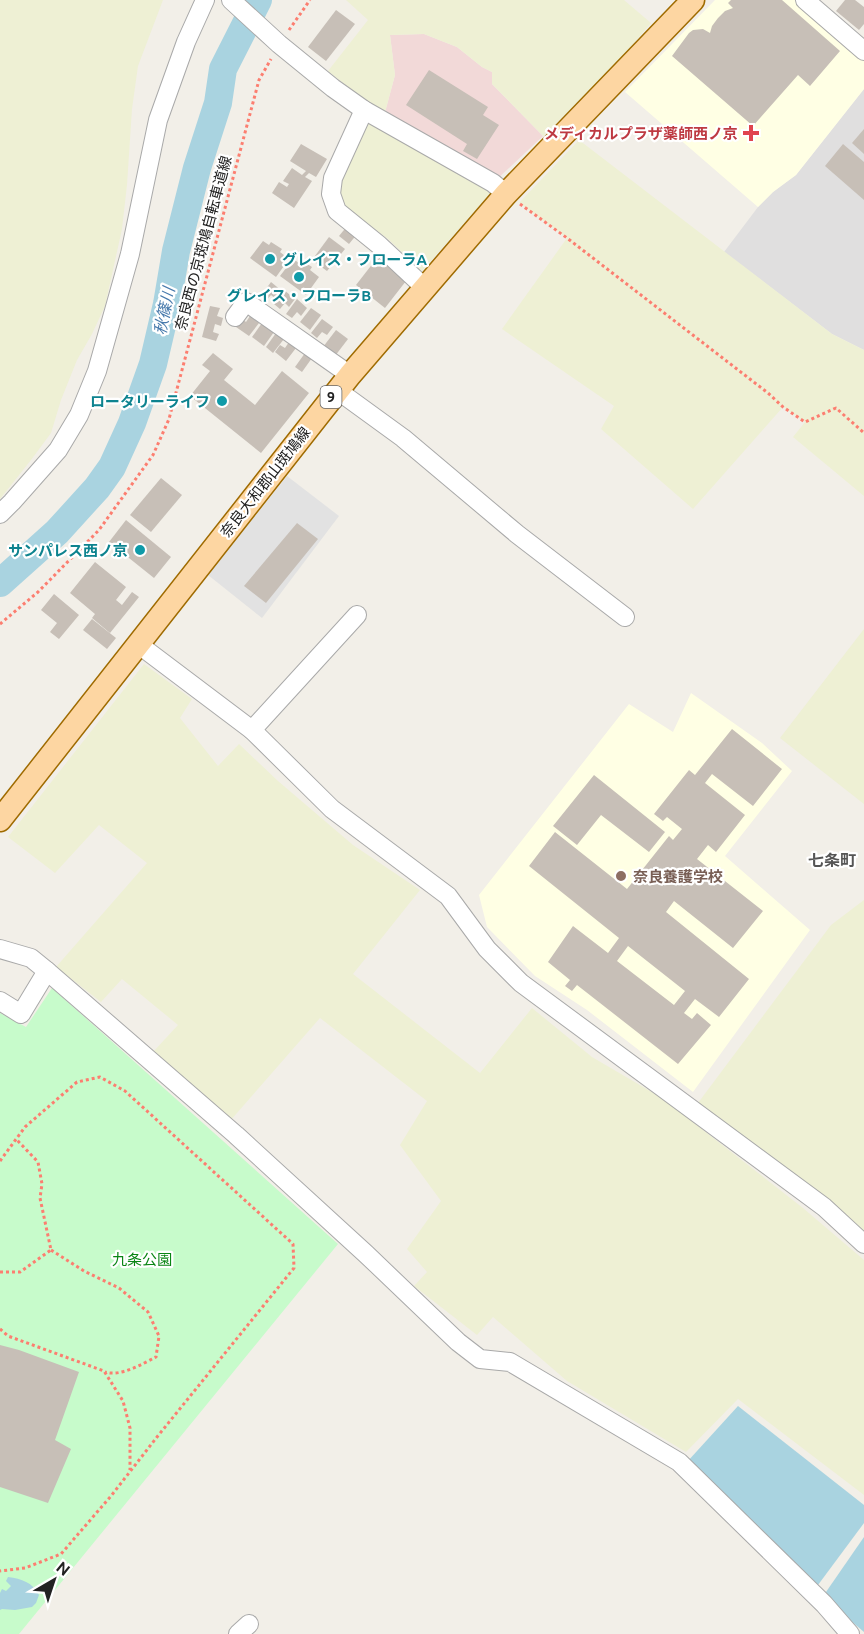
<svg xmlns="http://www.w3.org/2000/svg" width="864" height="1634" font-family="Ubuntu,'Noto Sans JP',sans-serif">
<rect width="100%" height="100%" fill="#f2efe8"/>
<path fill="#e0dfdf" d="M864,89V350L832,334L724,252L758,207L773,192L796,175Z"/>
<path fill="#f2d9d8" d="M424,34L457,47L482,67L492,72V84L543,136L493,183L384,116L395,75L390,35Z"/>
<g fill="#ffffe4">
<path d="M715,0H805L864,51V89L796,175L773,192L758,207L625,92Z"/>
<path d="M691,693L762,743L792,771L725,856L810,930L693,1092L587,1010L535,976L487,927L479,895L629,704L673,732Z"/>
</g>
<g fill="#eef0d4">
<path d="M0,0H163L138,66L132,109L127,185L122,229L105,306L92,334L77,360L61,400L51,433L31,460L0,499Z"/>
<path d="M346,0H624L651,23L612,69L543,136L492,84V72L482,67L457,47L424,34L390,35L395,75L384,116L328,71L368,20Z"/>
<path d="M369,120L491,192L422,271L388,239L343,205L337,195L342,166Z"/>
<path d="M579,140L832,334L864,350V496L793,437L805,422L783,407L693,509L601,429L614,406L502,329L567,238L519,203Z"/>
<path d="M864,629V804L780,738Z"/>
<path d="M144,664L192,699L180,718L218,766L239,744L278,781L353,845L420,890L353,974L480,1073L532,1008L592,1057L662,1098L803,1208L864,1260V1495L738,1399L686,1452L567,1381L493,1317L477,1335L414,1286L427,1272L407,1249L441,1201L400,1145L427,1101L320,1018L230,1121L153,1052L178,1025L122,979L101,1002L56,967L147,863L99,825L55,873L8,837Z"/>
<path d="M864,900V1235L698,1103L831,925Z"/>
</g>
<path fill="#c7fbcb" d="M52,988L338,1244L19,1634H0V1013L26,1027Z"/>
<path fill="#e2e2e2" d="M287,476L339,516L262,618L208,575Z"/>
<g fill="#a9d3e0">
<path d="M738,1406L864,1505V1523L818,1585L687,1462Z"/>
<path d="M864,1537V1632L837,1609L826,1592Z"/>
<path d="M8,1577C22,1579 32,1582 39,1595L36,1603L32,1607L15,1610L2,1609L0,1610V1593L2,1589L6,1591L11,1586L6,1581Z"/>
</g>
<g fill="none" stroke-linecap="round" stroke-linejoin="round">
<path stroke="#a9d3e0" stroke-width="28" d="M0,583L57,532L97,488L112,467L132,423L153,364L167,304L176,251L197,168L218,103L223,69L258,0"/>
</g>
<g fill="#c7bfb7" fill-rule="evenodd">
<path d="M731,0H782L840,51L810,86L798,75L753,126L672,56L689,33L693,30L703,29L710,33L712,26L718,18L725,11L733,8L728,3Z"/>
<path d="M845,0H855L864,7V24L859,30L836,11Z"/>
<path d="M336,10L355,24L326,61L308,47Z"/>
<path d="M429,70L488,107L483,115L499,125L477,159L463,151L467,144L406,105Z"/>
<path d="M864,129V154L852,143Z"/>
<path d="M301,144L327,159L316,177L309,173L305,177L312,181L294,208L272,193L279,182L287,187L289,184L283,181L292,168L302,175L306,171L290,161Z"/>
<path d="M843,144L864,162V200L825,166Z"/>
<path d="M348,225L358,233L349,244L339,236Z"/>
<path d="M329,237L345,249L327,271L312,260Z"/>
<path d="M263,241L269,245L271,242L282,249L280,252L289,259L276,277L250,258Z"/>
<path d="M377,258L406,281L385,308L356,285Z"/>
<path d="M293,259L299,263L301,260L312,267L310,270L319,277L306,295L280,276Z"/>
<path d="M271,282L282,291L276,299L271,295L266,301L260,297Z"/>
<path d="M284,290L295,299L289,307L285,303L280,309L274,304Z"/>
<path d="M297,299L307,308L301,316L297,312L292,318L286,314Z"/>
<path d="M210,306L220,308L217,316L223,318L221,326L215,324L213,332L219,334L216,341L202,337Z"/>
<path d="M311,308L321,315L310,330L300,322Z"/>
<path d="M250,316L259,323L249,336L236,327L241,318L246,322Z"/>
<path d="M322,319L333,327L327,335L322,332L317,338L311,333Z"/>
<path d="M262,323L274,332L264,346L252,337Z"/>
<path d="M336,330L348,339L335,356L323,347Z"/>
<path d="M276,333L284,339L273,353L266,347Z"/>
<path d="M289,342L296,348L286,361L275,352L280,345L285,348Z"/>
<path d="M213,353L233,369L224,380L255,405L282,371L309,393L261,453L190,396L210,371L202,365Z"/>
<path d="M305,353L312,358L302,372L295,367Z"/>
<path d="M161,478L182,495L151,532L130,515Z"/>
<path d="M126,520L171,557L154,578L109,542Z"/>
<path d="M297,523L318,539L266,603L244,586Z"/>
<path d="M95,562L126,587L116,600L122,605L132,592L139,597L110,633L92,618L95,614L70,593Z"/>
<path d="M54,594L79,615L59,639L50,632L57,623L41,610Z"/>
<path d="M92,619L116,638L107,649L83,630Z"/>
<path d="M732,729L782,769L753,806L712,774L705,783L745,815L716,852L708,845L697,859L763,911L733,948L674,901L666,912L749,979L719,1017L695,999L684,1013L692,1019L697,1013L711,1025L678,1064L577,985L572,991L565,986L570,980L548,962L573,926L608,953L619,938L529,866L555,832L627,889L669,836L673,840L682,829L667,817L663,821L654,814L689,770L695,775ZM628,946L685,991L674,1005L617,961Z"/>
<path d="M594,775L665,832L649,852L601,815L577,845L553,826Z"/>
<path d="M0,1345L19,1350L79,1372L55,1440L71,1449L48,1503L0,1487Z"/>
</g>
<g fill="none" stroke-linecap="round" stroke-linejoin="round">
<g stroke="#a9a9a9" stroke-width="20">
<g id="minor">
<path d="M231,0L279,44L333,88L364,110L493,183L506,194"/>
<path d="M805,0L864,51"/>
<path d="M364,110L333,178L331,194L337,211L379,245L424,287"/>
<path d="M235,317L246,302L350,375"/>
<path d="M337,390L403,438L517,534L625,617"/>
<path d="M0,514L12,502L58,450L79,415L97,371L130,254L158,120L186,42L205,0"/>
<path d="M138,644L252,730L332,809L448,896L487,949L521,983L824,1207L864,1244"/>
<path d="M252,730L357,615"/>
<path d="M0,949L31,958L47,971L236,1135L366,1254L458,1342L480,1359L510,1362L679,1462L824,1604L850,1634"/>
<path d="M0,1001L21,1014L47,971"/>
<path d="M238,1634L249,1624"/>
</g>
</g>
<g stroke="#9f6b00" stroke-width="25">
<path id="major" d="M0,820L350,375L506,194L693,0"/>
</g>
<g stroke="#fc7e70" stroke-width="3" stroke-dasharray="3 3" stroke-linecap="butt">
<path d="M289,30L310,0"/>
<path d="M520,204L567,238L768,393L783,407L805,422L836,408L864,433"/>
<path d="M0,624L38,592L99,530L153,455L169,419L259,80L271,59"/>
<path d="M0,1161L25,1127L77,1082L100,1077L125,1091L293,1244L294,1268L157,1437L111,1496L61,1554L25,1568L0,1571"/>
<path d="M51,1250L84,1271L119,1288L148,1312L159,1336L156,1357C142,1364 121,1377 105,1372"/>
<path d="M0,1272H20L51,1250L40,1198L42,1184L38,1162L16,1139"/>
<path d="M0,1329L8,1336L104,1371L123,1401L130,1428V1470"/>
</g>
<use href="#minor" stroke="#fff" stroke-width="18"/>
<use href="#major" stroke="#fdd6a2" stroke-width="22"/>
</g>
<path fill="#e0444e" stroke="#fff" stroke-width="2" d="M748 124h6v6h6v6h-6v6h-6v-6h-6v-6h6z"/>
<g fill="#0f9aa8" stroke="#fff" stroke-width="2">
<circle cx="270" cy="259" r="6"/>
<circle cx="299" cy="277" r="6"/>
<circle cx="222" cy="401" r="6"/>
<circle cx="140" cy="550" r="6"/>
</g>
<circle fill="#8d6e63" stroke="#fff" stroke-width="2" cx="621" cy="876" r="6"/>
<g text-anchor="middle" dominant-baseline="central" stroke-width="4.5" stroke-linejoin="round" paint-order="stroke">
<rect fill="#fff" stroke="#646464" stroke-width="1.5" x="320.5" y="386" width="21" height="22" rx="4.5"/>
<g font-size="14" font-weight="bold" fill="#222">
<text x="331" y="397">9</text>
</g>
<g font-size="15" font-weight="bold" fill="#be3a42" stroke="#fff" text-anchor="end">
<text x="738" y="133">メディカルプラザ薬師西ノ京</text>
</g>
<g font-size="15" fill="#222" stroke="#fff">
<text transform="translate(203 243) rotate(-75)">奈良西の京斑鳩自転車道線</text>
<text transform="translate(265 482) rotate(-52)">奈良大和郡山斑鳩線</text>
</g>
<g font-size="15" font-weight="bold" fill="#0d838f" stroke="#fff" text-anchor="end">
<text x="282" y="259" text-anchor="start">グレイス・フローラA</text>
<text x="299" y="295" text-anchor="middle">グレイス・フローラB</text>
<text x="210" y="401">ロータリーライフ</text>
<text x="128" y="550">サンパレス西ノ京</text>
</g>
<g font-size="15" font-weight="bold" fill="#785e54" stroke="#fff" text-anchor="start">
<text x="633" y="876">奈良養護学校</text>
</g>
<g font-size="15" fill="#0a8515" stroke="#fff">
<text x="142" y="1259">九条公園</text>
</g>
<g font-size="16" font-style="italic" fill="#487aac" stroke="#fff">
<text transform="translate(164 311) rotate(-79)">秋篠川</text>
</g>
<g font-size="16" font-weight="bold" fill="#555" stroke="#fff">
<text x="832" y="860">七条町</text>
</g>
</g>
<g transform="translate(54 1580) rotate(39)" stroke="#ffffff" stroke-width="4.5" paint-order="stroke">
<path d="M0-4.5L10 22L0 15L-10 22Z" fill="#222222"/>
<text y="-9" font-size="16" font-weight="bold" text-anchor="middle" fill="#222222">N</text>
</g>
</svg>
